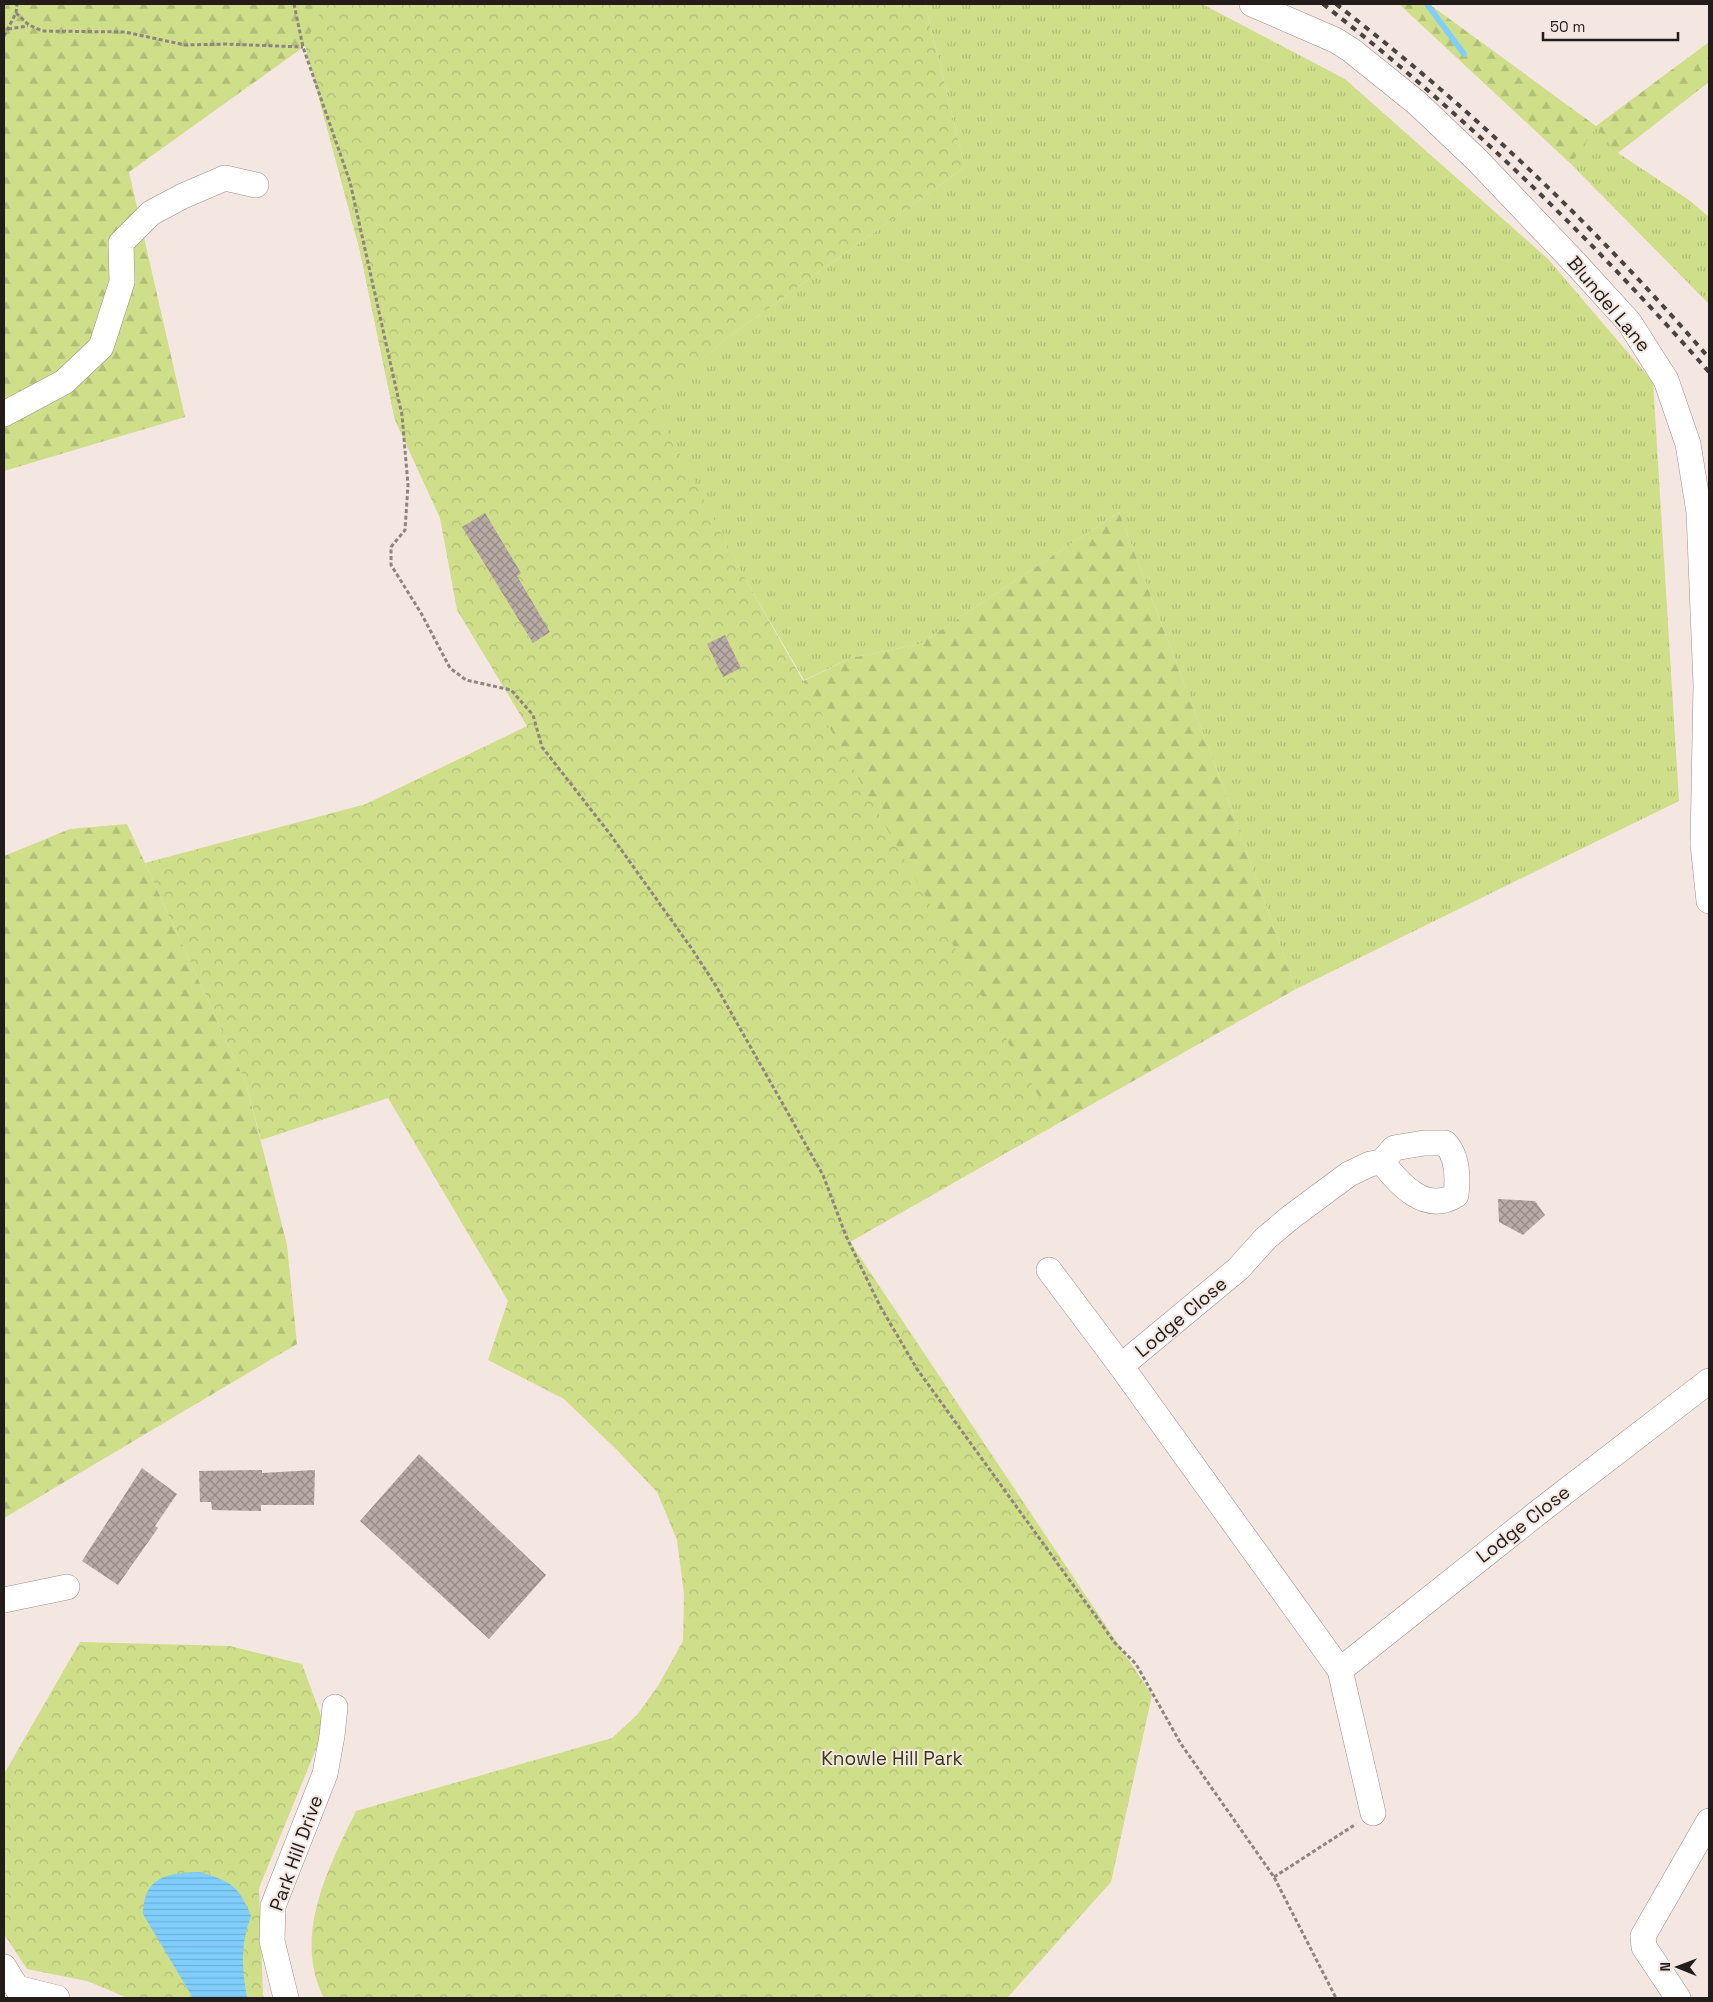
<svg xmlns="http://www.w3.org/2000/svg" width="1713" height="2002" font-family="'Space Grotesk',sans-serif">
<defs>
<pattern id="grass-tufts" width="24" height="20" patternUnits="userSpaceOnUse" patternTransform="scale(1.25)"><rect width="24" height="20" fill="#cfde89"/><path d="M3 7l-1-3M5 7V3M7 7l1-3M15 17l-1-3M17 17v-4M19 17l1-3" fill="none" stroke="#b1be76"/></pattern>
<pattern id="forest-firs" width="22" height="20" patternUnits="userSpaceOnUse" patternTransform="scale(1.25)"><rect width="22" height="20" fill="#cfde89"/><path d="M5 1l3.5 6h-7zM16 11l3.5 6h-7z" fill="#b1be76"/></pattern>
<pattern id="park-crowns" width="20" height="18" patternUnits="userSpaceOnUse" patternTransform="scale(1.25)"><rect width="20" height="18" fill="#cfde89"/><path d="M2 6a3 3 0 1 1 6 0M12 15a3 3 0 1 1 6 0" fill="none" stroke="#b1be76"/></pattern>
<pattern id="water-rules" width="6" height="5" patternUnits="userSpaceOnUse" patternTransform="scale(1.25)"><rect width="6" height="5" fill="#7fcefd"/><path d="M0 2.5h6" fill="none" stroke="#6db0d8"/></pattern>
<pattern id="building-cross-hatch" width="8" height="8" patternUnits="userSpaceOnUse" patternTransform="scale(1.25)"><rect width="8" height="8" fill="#b8aaa4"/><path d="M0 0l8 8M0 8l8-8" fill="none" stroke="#958a85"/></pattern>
</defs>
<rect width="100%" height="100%" fill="#f4e6e0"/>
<g fill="url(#grass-tufts)">
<path d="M925,4H1202L1345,79L1548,259L1653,382L1679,801L1296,989L1222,783L1119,512L920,644L851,658L804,680L747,582L652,403L727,338L965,167Z"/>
<path d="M1596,126L1618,153L1689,200L1709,217V304L1571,164Z"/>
</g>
<g fill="url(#forest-firs)">
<path d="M4,4H499L395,420L360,251L305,46L129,172L185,417L4,471Z"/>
<path d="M1399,4H1429L1596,126L1709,42V82L1618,153L1596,127L1571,164Z"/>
<path d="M1119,512L1222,783L1296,989L850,1241L723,720L851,658L920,644Z"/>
<path d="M127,824L246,1083L287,1245L297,1344L4,1518V856L70,829Z"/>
</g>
<g fill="url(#park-crowns)">
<path d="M324,4H925L965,167L727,338L653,403L747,582L1055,1125L850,1242L1152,1695L1111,1882L1007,1998H324C292,1936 329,1867 356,1811L612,1738L637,1715L658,1686L683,1641L684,1594L677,1540L657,1492L617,1450L564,1399L488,1360L508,1301L388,1098L261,1140L246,1083L145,863L366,804L527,726L457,610L440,518L395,420L360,251L305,45Z"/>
<path d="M80,1642L230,1646L302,1664L325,1727L259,1888L263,1995L265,1998H128L87,1981L27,1969L4,1934V1774Z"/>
</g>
<path fill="url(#water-rules)" d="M200,1872C232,1882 238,1885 251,1916C240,1947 242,1966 247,1998H193L143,1914C144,1876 167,1873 200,1872Z"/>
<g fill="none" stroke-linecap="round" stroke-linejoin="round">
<path stroke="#7fcefd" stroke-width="5.5" d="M1427,4L1464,54"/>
</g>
<g fill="url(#building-cross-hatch)">
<path d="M485,513L521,573L517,576L550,632L533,643L462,527Z"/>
<path d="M725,635L741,668L723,677L707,644Z"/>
<path d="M1498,1199L1535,1201L1545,1215L1523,1235L1499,1222Z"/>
<path d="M419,1454L546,1575L489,1639L360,1521Z"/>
<path d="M142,1468L177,1494L155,1526L158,1528L118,1585L82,1561Z"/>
<path d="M262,1470V1473L315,1470L314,1505H261V1511L212,1510L211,1502H200L199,1471Z"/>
</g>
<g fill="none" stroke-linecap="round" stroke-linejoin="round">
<g stroke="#9d8f8a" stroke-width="26">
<g id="minor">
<path d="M1252,4L1335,40L1351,50L1417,103L1477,160L1577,265L1629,322L1666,380L1688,444L1699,512L1706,685L1703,844L1709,901"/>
<path d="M4,414L64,382L101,347L122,282L121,243L151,213L183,196L225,178L256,185"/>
<path d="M1049,1270L1121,1366L1340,1670L1373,1813"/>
<path d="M1121,1366L1238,1269L1266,1238L1291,1217L1349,1174L1370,1164L1382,1162C1400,1185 1426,1214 1456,1195C1458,1178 1458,1156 1445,1143H1424L1394,1148L1382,1162"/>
<path d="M4,1600L67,1587"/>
<path d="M1340,1670L1540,1511L1709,1381"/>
<path d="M4,1967L17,1988L57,1998"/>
<path d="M286,1998L272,1941L273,1906L325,1774L332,1736L335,1707"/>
<path d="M1678,1998L1644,1947L1643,1936L1709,1821"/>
</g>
</g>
<g stroke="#8e8480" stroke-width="3" stroke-dasharray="4 2.5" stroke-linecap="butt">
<path d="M294,4L303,47L350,182L402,415L408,485L405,530L391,547V565L421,613L450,668L466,680L511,690L533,715L542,747L610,834L692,949L716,986L823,1175L846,1236L880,1306L917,1369L1115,1643L1136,1664L1181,1744L1274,1877L1336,1998"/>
<path d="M16,13L29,25L42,31L125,32L185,45L226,44L303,47"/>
<path d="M8,29L28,26"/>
<path d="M4,36L16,13L17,4"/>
<path d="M1274,1877L1356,1824"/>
</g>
<use href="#minor" stroke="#fff" stroke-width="25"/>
<g stroke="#49423f" stroke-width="4" stroke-dasharray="6 6" stroke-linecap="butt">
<path d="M1323,4C1463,113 1592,239 1709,372"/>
<path d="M1336,4C1472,109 1597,228 1709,358"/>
</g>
</g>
<g text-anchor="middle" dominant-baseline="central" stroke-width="4" stroke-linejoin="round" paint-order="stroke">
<g font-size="19" fill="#221d1b" stroke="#f4e6e0">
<text transform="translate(1609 304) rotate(50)">Blundel Lane</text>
<text transform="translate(1181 1317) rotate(-40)">Lodge Close</text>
<text transform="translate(1523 1524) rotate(-38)">Lodge Close</text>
<text transform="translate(296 1853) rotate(-70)">Park Hill Drive</text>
</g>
<g font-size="19" fill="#353b10" stroke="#f4e6e0">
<text x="892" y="1758">Knowle Hill Park</text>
</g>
</g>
<rect width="1713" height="2002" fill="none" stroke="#221d1b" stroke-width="10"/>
<g transform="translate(1678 1967) rotate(271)" stroke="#f4e6e0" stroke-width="4" paint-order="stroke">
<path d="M0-4L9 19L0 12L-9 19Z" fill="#221d1b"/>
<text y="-8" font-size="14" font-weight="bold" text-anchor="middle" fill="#221d1b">N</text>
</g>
<path d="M1543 32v8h135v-8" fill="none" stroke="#221d1b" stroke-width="2.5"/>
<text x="1550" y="32" font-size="15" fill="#221d1b" stroke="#f4e6e0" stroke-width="4" paint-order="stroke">50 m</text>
</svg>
